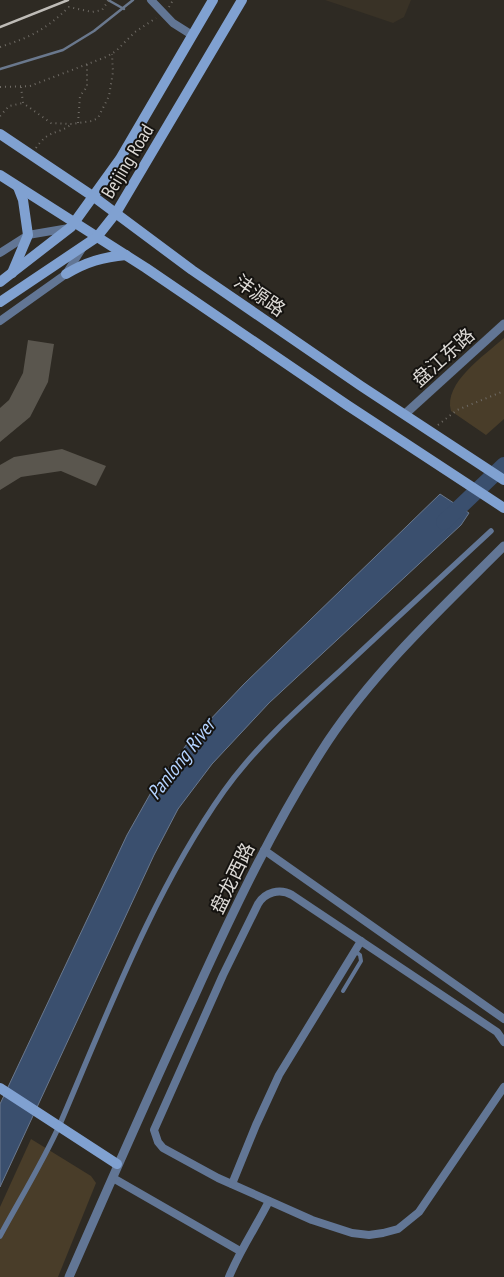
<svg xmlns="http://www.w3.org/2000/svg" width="504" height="1277" font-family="'PT Sans Narrow','Noto Sans SC',sans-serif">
<rect width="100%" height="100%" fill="#2e2a23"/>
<path fill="#393226" d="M325,0H411L404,17L393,23Z"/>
<g fill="#493d29">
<path d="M504,338V419L486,435L451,411C443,383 485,355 504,338Z"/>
<path d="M31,1139L91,1176L96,1183L58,1277H0V1207Z"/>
</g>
<path fill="#3a4f6e" stroke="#6a788d" d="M440,494L469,513L461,525L269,703L212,764L178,809L154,855L0,1187V1104L127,835L153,789L187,744L244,684Z"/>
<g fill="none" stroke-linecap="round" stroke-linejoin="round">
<g stroke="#6a788d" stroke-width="2.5">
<path d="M108,0L124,9"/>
<path d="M0,69L63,50L94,31L133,0"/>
</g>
<path stroke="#3a4f6e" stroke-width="16" d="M444,522L504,465"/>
</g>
<g fill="#5a564e">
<path d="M28,340L54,344L48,382L30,417L0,442V408L9,400L23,373Z"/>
<path d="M62,449L106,466L96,486L61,471L21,477L0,490V465L14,457Z"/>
</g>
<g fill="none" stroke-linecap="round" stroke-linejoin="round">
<g stroke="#6f6b65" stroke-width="2" stroke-dasharray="1 4" stroke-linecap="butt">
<path d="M169,7L173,0"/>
<path d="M0,47C31,37 45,30 69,7L92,12L102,10L109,0"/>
<path d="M0,87L30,86L106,57L116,51L135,32L156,18"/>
<path d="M21,87L23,103L51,123L72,124L92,121L98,118L109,96L113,72L112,54"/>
<path d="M0,116L9,106L23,103"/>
<path d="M78,123L80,96L87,87V64"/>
<path d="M36,148C49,129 55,136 72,124"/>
<path d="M438,425L457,410L504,391"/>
</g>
<path stroke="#627695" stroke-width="4" d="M343,991L361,961L360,955L355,951"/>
<path stroke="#627695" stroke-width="5.5" d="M0,1236C20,1199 43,1162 60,1124C108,1012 154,890 224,791C256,746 299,708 340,671C390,624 440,578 491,531"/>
<g stroke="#627695" stroke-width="8">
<path d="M151,0L173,23L192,35"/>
<path d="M0,253L28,235L69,228"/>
<path d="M0,321L66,274L83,247"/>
<path d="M264,850L504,1019"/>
<path d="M504,1042L497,1032L292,895C280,888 265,892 258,904L223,975L154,1130L158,1142L163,1148L218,1178L312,1220L352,1233L369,1235L383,1233L398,1229L419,1212L504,1087"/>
<path d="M113,1178L240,1251"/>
<path d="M232,1184L256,1125L279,1075L361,941"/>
<path d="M229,1277C240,1250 256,1227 269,1201"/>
</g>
<g stroke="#627695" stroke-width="9">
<path d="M405,414L504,324"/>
<path d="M69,1277C110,1183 151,1090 194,997C234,909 275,822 328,741C377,668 442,608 504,546"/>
</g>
<g stroke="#80a1d1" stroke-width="10">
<path d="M0,134L94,197L192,270L361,386L504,480"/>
<path d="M0,175L146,268L347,405L504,508"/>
<path d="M12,273L28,235L23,200L18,187"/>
<path d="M66,274C86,262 103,257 126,255"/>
<path d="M0,282L71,227L120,159L213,0"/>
<path d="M0,302L97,237L116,213L242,0"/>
<path d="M0,1088L117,1164"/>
</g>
<path stroke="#bfbcb7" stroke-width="2.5" d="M0,27L68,0"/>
</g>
<g text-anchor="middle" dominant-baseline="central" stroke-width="4" stroke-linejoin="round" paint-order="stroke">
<g font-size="19" fill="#dbd8d4" stroke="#151310">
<text transform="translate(127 161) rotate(-59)">Beijing Road</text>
<text transform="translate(260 295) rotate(35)">沣源路</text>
<text transform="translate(443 357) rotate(-42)">盘江东路</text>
<text transform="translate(232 878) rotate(-64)">盘龙西路</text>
</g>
<g font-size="20" font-style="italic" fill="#b3d2fe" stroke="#151310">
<text transform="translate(181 759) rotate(-52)">Panlong River</text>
</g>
</g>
</svg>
